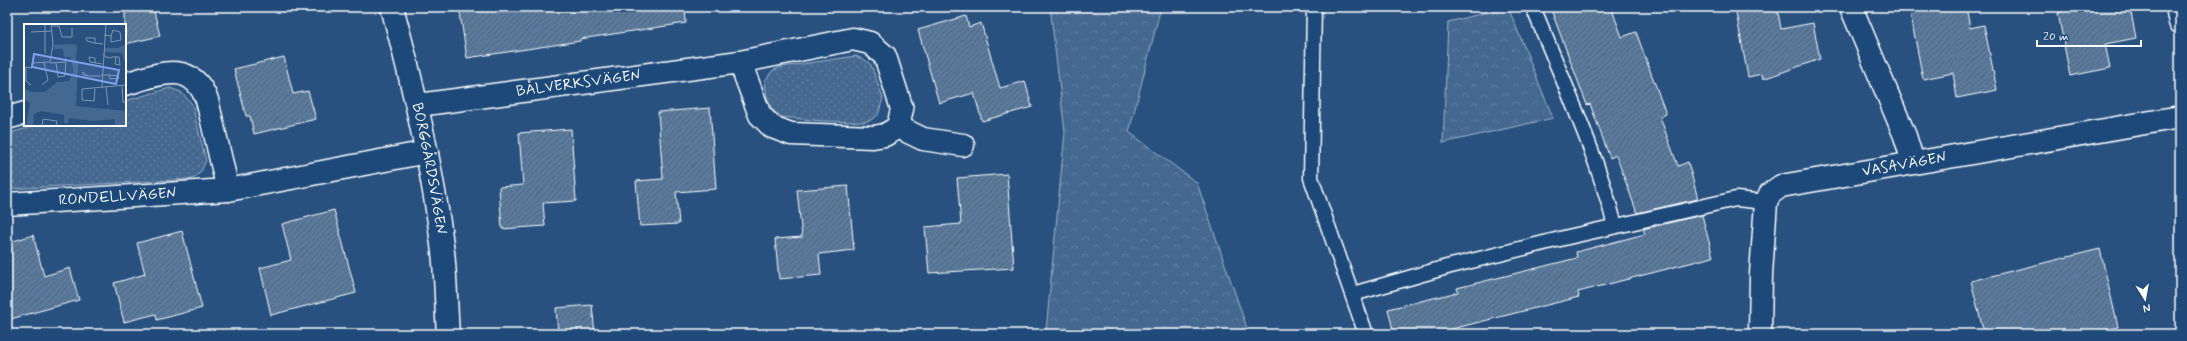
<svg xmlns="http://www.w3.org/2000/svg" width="2187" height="341" font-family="Mynerve,sans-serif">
<defs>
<pattern id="grass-dots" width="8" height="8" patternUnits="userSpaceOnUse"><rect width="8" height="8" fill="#446890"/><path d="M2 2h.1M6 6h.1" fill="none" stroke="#607fa1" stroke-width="1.8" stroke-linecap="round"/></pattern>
<pattern id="forest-crowns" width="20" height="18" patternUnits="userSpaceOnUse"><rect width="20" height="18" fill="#446890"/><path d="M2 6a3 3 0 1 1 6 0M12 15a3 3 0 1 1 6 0" fill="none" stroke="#607fa1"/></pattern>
<pattern id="building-hatch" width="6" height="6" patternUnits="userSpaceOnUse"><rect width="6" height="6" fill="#5a7a9d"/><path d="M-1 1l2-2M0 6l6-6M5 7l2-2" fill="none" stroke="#536374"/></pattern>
</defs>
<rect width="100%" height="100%" fill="#28517f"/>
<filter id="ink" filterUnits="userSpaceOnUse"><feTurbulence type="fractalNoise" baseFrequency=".025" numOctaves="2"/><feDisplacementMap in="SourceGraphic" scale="8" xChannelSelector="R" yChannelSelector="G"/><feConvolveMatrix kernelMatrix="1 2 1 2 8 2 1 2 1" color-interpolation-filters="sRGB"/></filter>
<g filter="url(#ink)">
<g fill="url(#grass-dots)" stroke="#a2b4c8">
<path d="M856,56L865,60L871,65L883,98L878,115L871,120L863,122L823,121L782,117L772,110L767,97L765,81L772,71L782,67Z"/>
<path d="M170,88L181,92L192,104L206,161L200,173L193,179L7,189V134L38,125H125V101Z"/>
</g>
<g fill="url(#forest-crowns)" stroke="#a2b4c8">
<path d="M1050,7H1161L1129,132L1197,183L1249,334H1063L1046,331L1065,132Z"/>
<path d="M1508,7L1553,118L1443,143L1448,22Z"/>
</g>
<g fill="url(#building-hatch)" stroke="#fff">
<path d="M125,7H153L160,36L125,44Z"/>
<path d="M459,7H685L686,23L580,39V41L467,58Z"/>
<path d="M1550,7H1611L1622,37L1636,32L1666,114L1660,117L1678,166L1688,162L1698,199L1637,213L1616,155L1610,158L1590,104L1587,105Z"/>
<path d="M1735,7H1777L1781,29L1813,23L1820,59L1763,79L1762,74L1748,77Z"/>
<path d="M1909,7H1966L1970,28L1984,25L1997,90L1957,98L1953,73L1923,79Z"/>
<path d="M2061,7H2130L2136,38L2105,44L2110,68L2070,76L2058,13L2062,12Z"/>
<path d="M966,16L969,27L981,23L1000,88L1025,81L1032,107L982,121L974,93L939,103L918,30Z"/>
<path d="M284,57L293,94L308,91L316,119L254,134L250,116H246L234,69Z"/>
<path d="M710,108L716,189L676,192L679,224L640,226L636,181L663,179L658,112Z"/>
<path d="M571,129L576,201L543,203L545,226L502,229L499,187L523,185L519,133Z"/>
<path d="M1007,174L1014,268L929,273L925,227L961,224L957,178Z"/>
<path d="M848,186L854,250L819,254L821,275L779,279L775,239L802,237L797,190Z"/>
<path d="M334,210L356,293L271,315L260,268L291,260L282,224Z"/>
<path d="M1702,215L1713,257L1578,292L1579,297L1432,334H1394L1388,309L1458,292L1457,288L1577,258L1576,252L1645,234L1643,229Z"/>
<path d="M182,231L202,308L157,320L156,314L124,322L114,283L145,274L137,243Z"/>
<path d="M33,235L44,276L70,268L79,300L7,320V243Z"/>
<path d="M2100,249L2118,327L2090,334H1984L1971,281Z"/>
<path d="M592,305L595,334H558L556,308Z"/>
</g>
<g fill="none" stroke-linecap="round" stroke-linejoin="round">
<g stroke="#fff" stroke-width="17">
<g id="lane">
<path d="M1314,7L1311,178L1366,334"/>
<path d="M1533,7C1562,79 1596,151 1615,226"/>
<path d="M1353,294L1447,267L1568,237L1736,199L1766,202"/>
</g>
</g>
<g stroke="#fff" stroke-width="25">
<g id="street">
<path id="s1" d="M392,7C414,88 433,169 443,252C446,279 446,307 448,334"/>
<path d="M1851,7L1905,136L1913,162"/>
<path d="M2177,7L2180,22"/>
<path d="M125,84C157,75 191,58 207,100L228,190"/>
<path id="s2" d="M418,105L740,62L760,115L772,127L791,134L873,137L885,135L898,127L902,109L885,56L870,43L853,39L740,62"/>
<path d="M7,118L25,113"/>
<path d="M898,127L923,139L963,145"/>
<path id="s3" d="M7,204L228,190L427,152"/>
<path id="s4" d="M1760,334L1761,274L1766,202L1770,194L1781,186L2180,117"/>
</g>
</g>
<use href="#lane" stroke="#1f4a7a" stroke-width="14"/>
<use href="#street" stroke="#1f4a7a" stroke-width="22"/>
</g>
</g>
<g text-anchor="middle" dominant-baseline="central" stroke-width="3.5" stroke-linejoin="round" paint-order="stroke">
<g font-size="15" fill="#fff" stroke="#1f4a7a">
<text stroke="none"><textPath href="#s2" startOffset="162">BÅLVERKSVÄGEN</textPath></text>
<text stroke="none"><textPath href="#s4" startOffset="280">VASAVÄGEN</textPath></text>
<text stroke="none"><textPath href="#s1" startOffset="166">BORGGÅRDSVÄGEN</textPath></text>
<text stroke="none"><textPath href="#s3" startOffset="111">RONDELLVÄGEN</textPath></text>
</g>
</g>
<g transform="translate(24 24)">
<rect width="102" height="102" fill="#28517f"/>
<path d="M47,20L53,21L52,38L54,39L52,82L102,87V102H91V95L69,97L45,94L44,99H40V91L17,87L10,90L9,102H2L6,79L0,75V65L8,68H21L33,58L45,57L50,46L46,33H40L39,25H30V21ZM102,20V42L98,29L81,28V24H94Z" fill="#446890"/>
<path fill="none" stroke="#7e97b2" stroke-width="1" d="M28,2H35L38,13H48V4M7,8L28,7M80,11L87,12L89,6L96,8L97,16L87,18V12M71,19V14H62L63,17L70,19H71L79,20M21,30V0M79,30L82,33L87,34L88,33H95L96,41L91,40L92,33M26,39L42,38M32,39L34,53L41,52L42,34M71,39V34L65,33L66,38L78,40M77,51H85L94,52L95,54L86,55L85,51M64,52L59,51V48L64,52H77M7,61L2,57V43L8,44V39L26,38L29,20L27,0M18,61L24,56L20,39M98,62L99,78L102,79M78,63L82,0M82,63L84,81M71,65L70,77L58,76V65L102,61M18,102L19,95L33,97L32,102"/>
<path fill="#839eea" fill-opacity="0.15" stroke="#839eea" stroke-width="2" d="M10,30L95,46L92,60L8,43Z"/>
<rect width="102" height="102" fill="none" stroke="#fff" stroke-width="2"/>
</g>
<rect width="2187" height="341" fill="none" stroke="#1f4a7a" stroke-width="24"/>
<rect x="12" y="12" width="2163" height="317" fill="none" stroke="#fff" stroke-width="1.5" filter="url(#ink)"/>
<g transform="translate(2145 299) rotate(169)" stroke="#1f4a7a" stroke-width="3" paint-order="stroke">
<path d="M0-3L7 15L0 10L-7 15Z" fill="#ffffff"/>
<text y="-6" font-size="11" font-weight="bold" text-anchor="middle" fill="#ffffff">N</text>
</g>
<path d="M2037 40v6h104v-6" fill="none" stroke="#ffffff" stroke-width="2"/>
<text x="2043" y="40" font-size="12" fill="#ffffff" stroke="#1f4a7a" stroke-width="3" paint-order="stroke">20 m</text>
</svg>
